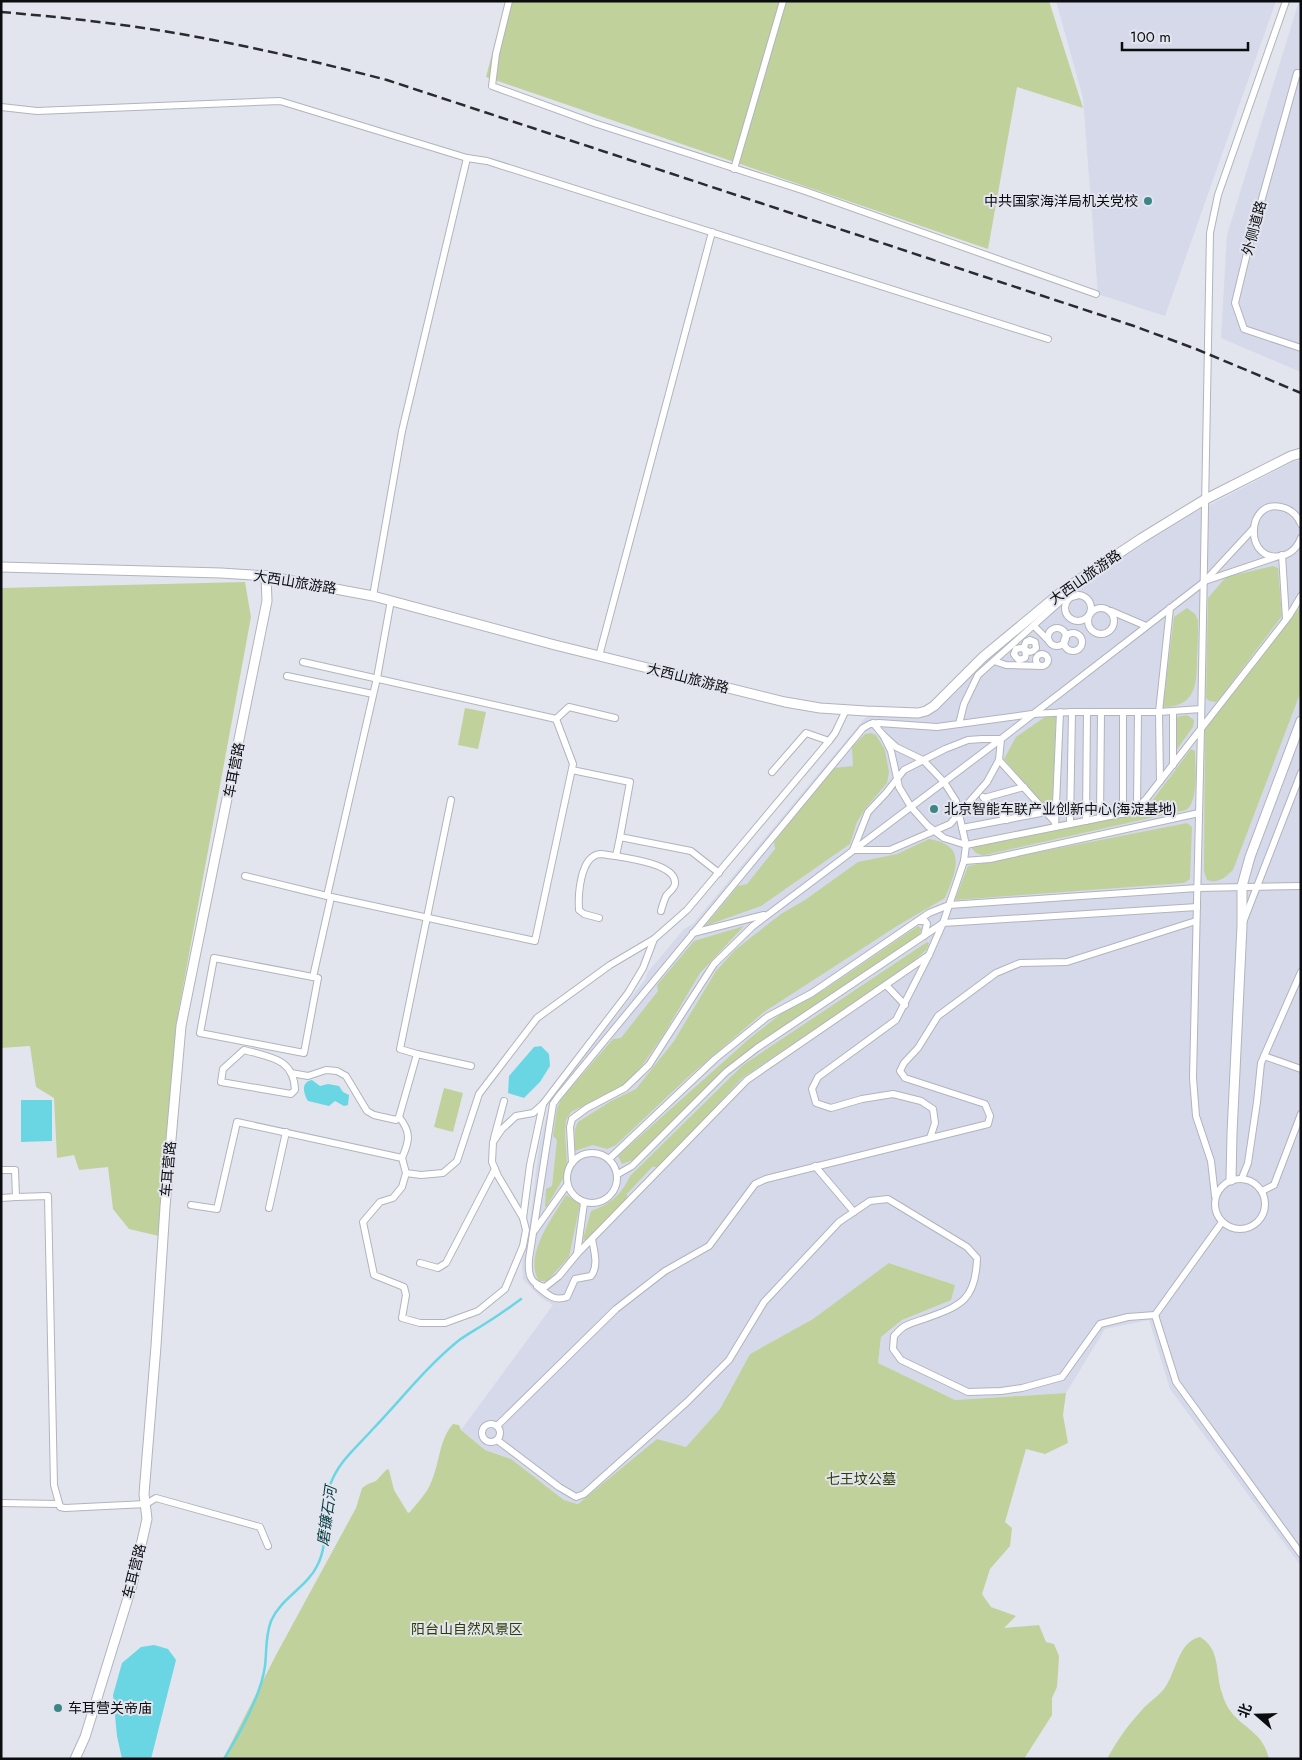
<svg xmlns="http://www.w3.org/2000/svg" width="1302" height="1760" font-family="Jost,'Noto Sans SC',sans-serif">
<rect width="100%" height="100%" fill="#e2e5ee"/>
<g fill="#d5d9ea">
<path d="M1056,1H1276L1165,316L1098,294L1083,98Z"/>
<path d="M1299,1H1301V372L1221,338L1227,235Z"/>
<path d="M1295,461H1301V1566L1170,1389L1149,1320L1105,1329L1066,1393L955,1400L878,1363L881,1337L902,1320L926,1309L955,1285L890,1263L813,1319L750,1354L720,1409L686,1447L657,1440L578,1504L564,1500L511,1459L485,1450L461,1430L553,1305L540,1297L523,1279L522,1262L527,1246L539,1147L550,1101L581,1059L645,980L648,972L684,929L693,924L863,720L868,716H875L921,717L934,712L961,688V683L1062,595L1192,514Z"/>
</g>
<g fill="#c1d19b">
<path d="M506,1H1049L1083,108L1017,87L988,249L486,77Z"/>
<path d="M1273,566L1278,568L1282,616L1220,698L1216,702L1209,701L1206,698L1208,598L1226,577Z"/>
<path d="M245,582L251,617L176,1025L159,1236L129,1229L113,1209L108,1167L79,1170L74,1155L57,1158L54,1098L36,1087L30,1046L1,1048V588Z"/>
<path d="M1301,606V691L1233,870C1226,877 1218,884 1207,880L1204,871L1205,727Z"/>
<path d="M1187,608L1195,614L1198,620C1198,632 1198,644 1197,656C1197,682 1197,707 1163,707L1174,617Z"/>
<path d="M465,708L486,712L478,749L458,745Z"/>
<path d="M1187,715L1194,720L1193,727L1175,752L1176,717Z"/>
<path d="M1045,717H1056L1052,814L1004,759L1016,737Z"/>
<path d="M871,733L876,735L885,750L889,772L887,783L865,809L857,822L850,844L761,906L705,926L738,886L747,884L775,849L774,842L834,768L853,766L852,747L865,734Z"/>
<path d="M1191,749L1195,751C1195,765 1199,802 1186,810L985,855C978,855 975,853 971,847L1136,813L1149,805Z"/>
<path d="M1187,823L1192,827L1190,879L1184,883L955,900L968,866Z"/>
<path d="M929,839C968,845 956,871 945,898L897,926L764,1012L687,1078L616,1145L607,1149L593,1145L575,1151V1129L578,1122L611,1101L636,1089L674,1041L716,971L735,950L781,914L805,900L858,862L897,854Z"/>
<path d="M744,926L700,973L664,1034L641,1067L625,1085L571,1112L566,1120L565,1133L567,1163L564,1177L547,1206L545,1207L546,1189L552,1186L557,1140L553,1136L557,1109L561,1099L613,1039L621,1038L658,991L657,985L694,941Z"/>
<path d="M918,926L922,929L918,936L787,1024L721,1072L633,1160L622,1164L618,1156L750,1038L782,1013L824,990Z"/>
<path d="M927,942L929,943L927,949L910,965L742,1078L660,1167H652L627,1194V1201L586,1241L583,1239L591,1211C611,1204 621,1195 630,1176L743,1065Z"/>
<path d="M444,1088L463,1093L453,1132L434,1127Z"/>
<path d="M566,1195L580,1204L569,1257L547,1281H539C523,1256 553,1217 566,1195Z"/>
<path d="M889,1263L955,1285L951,1300L902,1320L881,1337L878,1363L955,1400L1066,1393L1063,1415L1068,1443L1045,1454L1026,1449L1005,1522L1012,1528L1010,1546L990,1569L982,1594L991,1607L1016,1616L1004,1628L1039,1625L1046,1642L1054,1644L1059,1656L1058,1673L1057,1687L1052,1698V1715L1024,1759H223L276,1655L356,1508L362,1488L368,1484L376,1481L387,1469L389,1470L394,1490L408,1513L410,1512C418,1502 428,1492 432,1480C440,1461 439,1440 453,1424L459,1425L461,1430L485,1450L511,1459L564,1500L578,1504L657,1439L686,1447L720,1409L750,1354L813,1319Z"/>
<path d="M1200,1637C1221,1649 1215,1673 1222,1693C1229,1718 1243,1721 1259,1738C1264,1744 1267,1751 1269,1759H1107C1116,1742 1128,1725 1141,1711C1148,1702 1160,1696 1166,1686C1176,1671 1179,1641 1200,1637Z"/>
</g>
<g fill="#6ad6e4">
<path d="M541,1046L549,1054L550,1066L540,1082L524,1098L508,1093L509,1076L534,1047Z"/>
<path d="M312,1080L320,1086L328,1084L339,1086L343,1092L349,1095L348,1105L344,1106L335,1101L329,1106L308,1101C304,1094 300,1082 312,1080Z"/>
<path d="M21,1100H52V1141L21,1142Z"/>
<path d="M154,1645L168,1649L176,1660L151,1759H122L117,1736L113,1695L122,1663L141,1647Z"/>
</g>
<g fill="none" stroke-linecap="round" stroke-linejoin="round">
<path stroke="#6ad6e4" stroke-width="2.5" d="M224,1759C240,1733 261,1696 265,1666C267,1649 265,1638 271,1621C281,1598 307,1587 317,1566C331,1540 320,1511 330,1485C339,1461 355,1449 371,1431C400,1401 425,1368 458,1341C466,1335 475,1330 483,1325C496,1317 509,1308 521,1299"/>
<g stroke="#b1b4bd" stroke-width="8">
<g id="street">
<path d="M509,1L496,54L492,86L594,123L805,191L1096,294"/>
<path d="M1301,74L1297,73L1294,84L1249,245L1235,303L1244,329L1301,348"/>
<path d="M1,107L37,111L280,101L467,158L487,161L1048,339"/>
<path d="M734,169L783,1"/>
<path d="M1301,524C1298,517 1293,511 1285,508C1244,494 1243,568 1285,555C1293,552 1298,546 1301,538"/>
<path d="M1282,555L1286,619"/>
<path d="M1205,581L1276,557"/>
<circle cx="1078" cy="608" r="13"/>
<path d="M373,596L402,431L467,158"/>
<circle cx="1101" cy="621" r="13"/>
<path d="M1111,611L1146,626"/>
<path d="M1034,626L1049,641"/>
<circle cx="1057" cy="637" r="9"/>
<circle cx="1073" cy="642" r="9"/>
<path d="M1026,650C1029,653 1033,652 1036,648L1035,642L1030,640L1026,642L1024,647C1025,651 1027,653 1025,658L1019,660L1016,657L1014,654L1016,649L1021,648L1026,650"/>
<circle cx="1042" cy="660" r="6"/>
<path d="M599,656L712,232"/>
<path d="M994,661L1006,665L1042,666"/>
<path d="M287,676L373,694"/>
<path d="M556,719L569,707L615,718"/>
<path d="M873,723L883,735L891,751L899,787L911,807L928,826L944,838L966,845L1125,813L1140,805L1146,799L1289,616L1301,596"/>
<path d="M959,724L964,704L978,675L1064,598L1076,596"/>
<path d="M883,735L896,747L923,760L944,782L956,801L966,845L964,861L943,923L929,955L896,1020L818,1077L812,1089L816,1103L831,1108L862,1099L893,1094L921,1101L933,1109L935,1123L930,1138"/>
<path d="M982,739H1001L999,760L987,782L950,824L890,850H853L868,812L886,793L904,770L945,749L968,740Z"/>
<path d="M999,760L1055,822"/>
<path d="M1173,765V712"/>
<path d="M572,770L630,782L620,837L691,851L719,873"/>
<path d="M772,772L806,733L829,741"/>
<path d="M1160,781L1159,712L1170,608"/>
<path d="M983,797L1007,820"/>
<path d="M984,798L1024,787"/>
<path d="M1137,807L1138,712"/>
<path d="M1123,814V712"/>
<path d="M1100,818L1101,712"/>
<path d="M1086,821L1087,712"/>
<path d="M1070,824L1072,712"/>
<path d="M1055,827L1060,712"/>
<path d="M962,828L1046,812"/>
<path d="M616,856C630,859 677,864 675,884C674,889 669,892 666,896C664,901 662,906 661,911"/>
<path d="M964,861L990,859L1199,813"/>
<path d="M245,876L327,896L535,941L573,764L556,719L303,662"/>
<path d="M327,896L377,678L391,600"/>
<path d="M599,918L584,914L579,910C578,895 580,856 600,854C605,854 611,856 616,856L620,837"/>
<path d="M1244,920L1301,773"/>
<path d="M918,921H925L927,924L924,936"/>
<path d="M693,933L764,915"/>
<path d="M929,955L747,1080L577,1254L559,1276L545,1287C529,1284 528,1273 529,1259L553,1104L558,1097L863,728L870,724L879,723L937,727L1032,714L1072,712H1159L1201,709"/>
<path d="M214,958L318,978L304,1053L200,1033Z"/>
<path d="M313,977L331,897"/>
<path d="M886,985L905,1005"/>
<path d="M244,1050C269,1057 294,1058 295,1090L291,1094L221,1082L223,1069Z"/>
<path d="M417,1054L400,1049L451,800"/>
<path d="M1264,1056L1301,1069"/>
<path d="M291,1073L308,1076L326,1070L337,1071L346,1076L367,1111L374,1115L396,1120L399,1117"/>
<path d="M494,1138L504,1101"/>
<circle cx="592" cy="1178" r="25"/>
<path d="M402,1158C410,1140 411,1132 399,1117L417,1054L471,1066"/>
<path d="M609,1159L715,1059L767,1017L812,993L929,913L949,905L1197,888L1301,886"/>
<path d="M572,1163L570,1127L572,1119L587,1108L625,1088L649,1065L714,964L753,926L1001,739L1204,582L1253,529"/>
<path d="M815,1166L854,1212"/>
<path d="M1,1170H15L16,1197L48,1196L54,1485L60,1507L65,1508L146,1504L156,1498L260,1527L268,1546"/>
<path d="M406,1173L402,1187L393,1198L380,1202L363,1222L374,1275L404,1287L406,1295L402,1318L420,1323H445L478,1311L505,1289L523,1246L526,1230L523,1218L498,1176L492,1162L493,1142L502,1129L516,1116L533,1113L543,1104L628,993L643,968L654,939"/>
<path d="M618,1174L632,1166L726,1072L757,1048L943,923L1197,907"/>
<path d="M1242,1178L1248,1163L1257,1102L1261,1063L1301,972"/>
<circle cx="1240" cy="1204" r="25"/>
<path d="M1262,1191L1274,1185L1301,1114"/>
<path d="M1215,1196L1211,1161L1196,1116L1193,1078L1201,728L1210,233L1218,195L1286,1"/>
<path d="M1,1198L16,1197"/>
<path d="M191,1205L217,1209L237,1122L402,1158L406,1173L421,1175L443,1173L457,1161L479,1094L537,1018L610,965L654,939L687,910L829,741L835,733L846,710"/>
<path d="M269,1208L286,1132"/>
<path d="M523,1218L530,1165L543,1104"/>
<path d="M535,1230L567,1185"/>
<path d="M577,1254L584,1203"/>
<path d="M420,1263L438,1268L446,1263L495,1169"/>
<path d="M537,1286C547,1294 554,1302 567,1297L575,1279L591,1276C599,1266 594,1251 592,1239"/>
<path d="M1155,1315L1222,1222"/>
<circle cx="491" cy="1433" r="9"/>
<path d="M497,1426L616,1309L665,1271L709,1246L755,1184L766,1179L988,1124L990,1116L985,1104L905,1078L900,1071L904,1063L918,1048L938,1016L996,973L1020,963L1067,962L1196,921"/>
<path d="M497,1440L559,1487L576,1497L584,1494L687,1402L729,1360L764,1302L839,1222L870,1201L888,1199L967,1247L977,1258C976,1300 961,1306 924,1319C918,1321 911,1323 905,1326C901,1328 897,1333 894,1336L893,1349L901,1360L968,1392L1001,1391L1022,1388L1062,1377L1100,1324L1128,1317L1155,1315L1176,1382L1301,1554"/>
<path d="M1,1503L59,1504"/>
</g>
</g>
<g stroke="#b1b4bd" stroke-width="11">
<g id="secondary">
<path d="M1,567L221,573L266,576L373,596L555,645L785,702L820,708L866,711L918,713L926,711L934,706L983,657L1065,589L1142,538L1204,500L1291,456L1301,453"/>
<path d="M1231,1180L1232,1133L1242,926V886L1250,857L1301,721"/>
<path d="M75,1759L85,1737L132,1585L147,1519L144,1494L156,1346L165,1207L181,1026L267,601L266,576"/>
</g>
</g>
<use href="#street" stroke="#fff" stroke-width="6"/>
<use href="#secondary" stroke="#fff" stroke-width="9"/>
<path stroke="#2a2b2f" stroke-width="2.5" stroke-dasharray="10 5" stroke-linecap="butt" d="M1,12C72,18 143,26 213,40C271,51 329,65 387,80L1134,326L1196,349L1301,393"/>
</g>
<g fill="#3d8687" stroke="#e2e5ee" stroke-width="2">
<circle cx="1148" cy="201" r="5"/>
<circle cx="934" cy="809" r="5"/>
<circle cx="58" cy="1708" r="5"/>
</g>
<g text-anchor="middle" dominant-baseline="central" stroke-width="4" stroke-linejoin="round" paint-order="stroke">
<g font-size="14" fill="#0b0c0f" stroke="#e2e5ee" text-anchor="start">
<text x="1138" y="201" text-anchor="end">中共国家海洋局机关党校</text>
<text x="944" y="809">北京智能车联产业创新中心(海淀基地)</text>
<text x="68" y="1708">车耳营关帝庙</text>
</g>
<g font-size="14" fill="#0b0c0f" stroke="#e2e5ee">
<text transform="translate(1254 228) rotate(-75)">外侧道路</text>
<text transform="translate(1085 577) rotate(-35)">大西山旅游路</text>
<text transform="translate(295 582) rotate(9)">大西山旅游路</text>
<text transform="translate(688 678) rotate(14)">大西山旅游路</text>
<text transform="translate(234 770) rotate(-79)">车耳营路</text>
<text transform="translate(168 1169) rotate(-85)">车耳营路</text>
<text transform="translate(134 1571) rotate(-76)">车耳营路</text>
</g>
<g font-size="14" fill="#303c02" stroke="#e2e5ee">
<text x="861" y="1479">七王坟公墓</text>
<text x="467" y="1629">阳台山自然风景区</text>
</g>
<g font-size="15" font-style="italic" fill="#03393f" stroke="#e2e5ee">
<text transform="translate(327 1516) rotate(-82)">磨镰石河</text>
</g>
</g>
<rect width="1302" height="1760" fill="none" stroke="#0b0c0f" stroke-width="5"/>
<g transform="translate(1257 1715) rotate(290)" stroke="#e2e5ee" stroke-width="4" paint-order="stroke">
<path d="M0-4L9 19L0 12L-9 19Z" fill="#0b0c0f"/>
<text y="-8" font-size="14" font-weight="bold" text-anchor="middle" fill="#0b0c0f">北</text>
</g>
<path d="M1122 42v8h126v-8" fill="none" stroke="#0b0c0f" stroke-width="2.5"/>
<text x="1130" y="42" font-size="15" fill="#0b0c0f" stroke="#e2e5ee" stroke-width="4" paint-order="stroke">100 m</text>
</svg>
